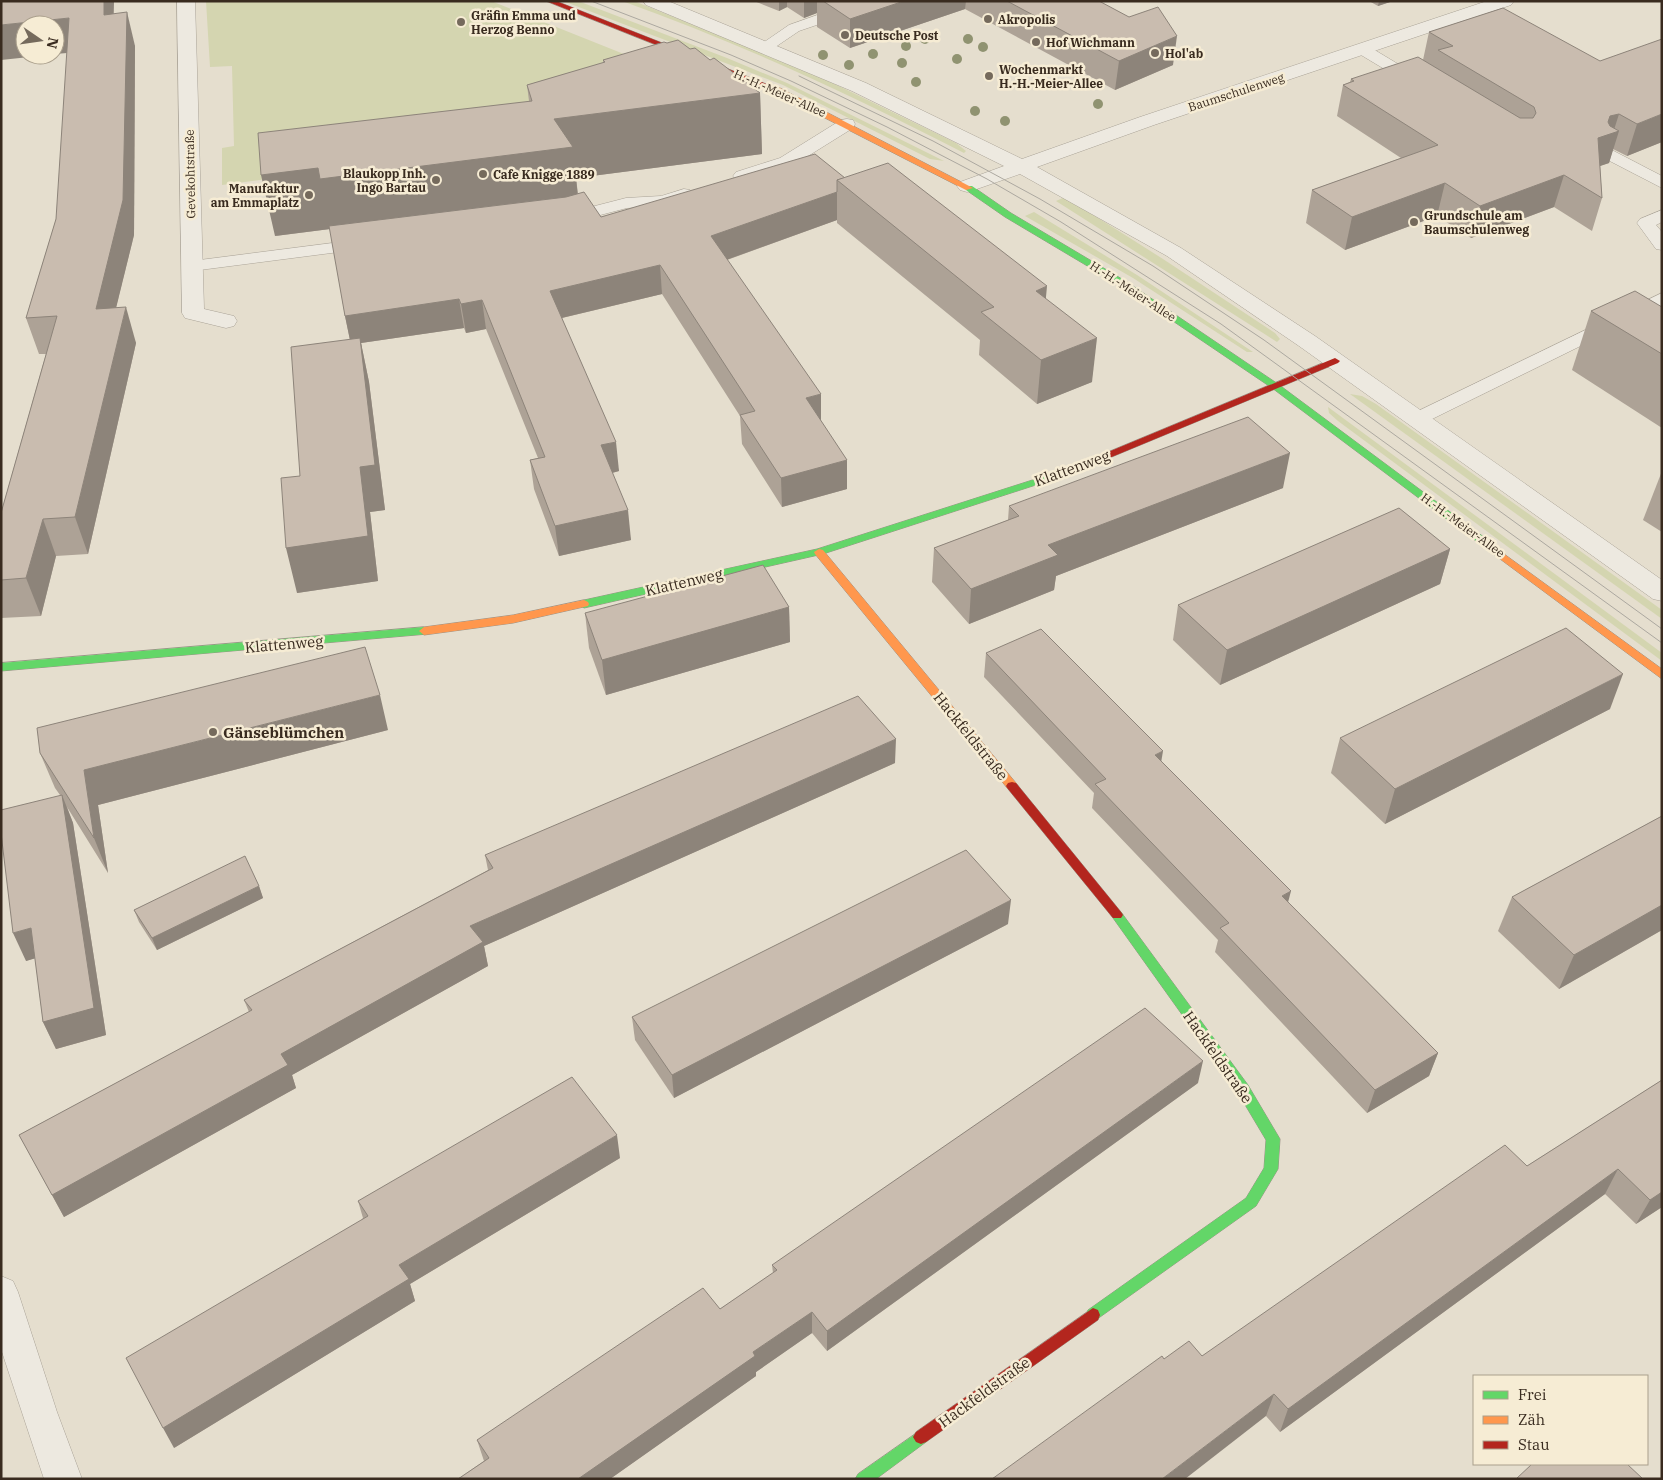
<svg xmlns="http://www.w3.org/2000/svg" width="1663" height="1480" font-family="'IBM Plex Serif',serif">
<rect width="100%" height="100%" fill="#e5dece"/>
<g fill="#d4d5b0">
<path d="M206,1H491L689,80L516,147L222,185V148L234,146L232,66L210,67Z"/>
<path d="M563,1H578L727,58L787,83L944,161L930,159L783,85Z"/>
<path d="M622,1H634L810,72L956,143L966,151L964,153C853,96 740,43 622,1Z"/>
<path d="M1065,197L1163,259L1275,333L1280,339L1277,342L1056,201Z"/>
<path d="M1034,212L1137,275L1253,352H1247L1133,278L1025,216Z"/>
<path d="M1350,394L1362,396L1376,404L1662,610V619Z"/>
<path d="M1328,407L1662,653V661L1338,421L1329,413Z"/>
</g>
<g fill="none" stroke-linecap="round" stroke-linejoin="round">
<g stroke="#aaa397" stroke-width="1">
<g id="lane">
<path d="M857,1H880L878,4L799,31L771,50H759L757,47L789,25Z"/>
<path d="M1362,44L1368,46L1423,79L1425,82L1423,85H1411L1356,52L1354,49L1356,46Z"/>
<path d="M847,119L853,120L855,124L853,128L792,166L742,181L736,180L733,176L736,172L780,158L841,120Z"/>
<path d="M1608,148L1662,176V188L1602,157L1600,153L1602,149Z"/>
<path d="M684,189L690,190L693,194L690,198L663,206L627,208L566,224L560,223L557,219L560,215L626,198L661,196Z"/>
<path d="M1662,210V222L1656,225L1662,232V250L1656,249L1637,223L1640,219Z"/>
<path d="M364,239L370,240L373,244L370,248L192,271L186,270L183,266L186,262L192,261Z"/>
<path d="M1662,293V306L1424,423L1417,425L1410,423L1407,419L1410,415Z"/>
</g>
</g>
<g stroke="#aaa397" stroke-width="1">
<g id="street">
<path d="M177,1H195L204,309L234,316L237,321L234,326L226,328L185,318L182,313Z"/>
<path d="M643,1H668L866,83L1022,159L1140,117L1487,1H1514L1511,5L1154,125L1037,167L1181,248L1315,336L1662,580V601L1653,599L1299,346L1167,256L1020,174L974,190L967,192L960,190L957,186L960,182L1004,166L852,91L646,5Z"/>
<path d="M1,1276L13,1281L18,1292L57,1412L82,1479H44L1,1349Z"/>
</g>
</g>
<g stroke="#9a9287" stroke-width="1">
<g id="fast">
<path d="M966,186H972L1011,213L1127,282L1278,384L1504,552L1505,554L1504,556H1496L1272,388L1121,286L1005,217L966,190Z"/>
<path d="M1099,456L1104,459L1102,461L1079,471L823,554L584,608L579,604L584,600L817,549L1073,467Z"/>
<path d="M424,627L429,631L428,634L1,671V663Z"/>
<path d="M1117,910L1121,912L1248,1085L1280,1139L1278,1169L1256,1206L1093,1322L1088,1320L1086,1315L1088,1310L1246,1198L1264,1168L1266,1140L1238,1093L1113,918L1111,915L1113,912Z"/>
<path d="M921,1430L926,1432L929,1437L926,1442L876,1479H855L858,1474Z"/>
</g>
</g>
<g stroke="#9a9287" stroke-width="1">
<g id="slow">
<path d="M772,87H778L973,188L966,190L772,91Z"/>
<path d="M819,549L823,550L1016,783L1018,786L1016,789H1008L815,554L814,552Z"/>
<path d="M1500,551L1662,669V679L1496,556L1495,554Z"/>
<path d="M584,600L588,602L589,604L588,606L513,623L424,635L419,631L424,627L513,615Z"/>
</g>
</g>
<g stroke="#9a9287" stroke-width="1">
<g id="jam">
<path d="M546,1H556L779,89L772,91Z"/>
<path d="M1335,358L1340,361L1338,363L1102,461H1096L1094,459L1096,457Z"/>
<path d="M1012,782L1016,783L1121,912L1123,915L1121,918H1113L1008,789L1006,786L1008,783Z"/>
<path d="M1093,1308L1098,1310L1100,1315L1098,1320L926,1442L921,1444L916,1442L913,1437L916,1432Z"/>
</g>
</g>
<use href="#lane" fill="#ede9e0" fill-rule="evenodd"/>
<use href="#street" fill="#ede9e0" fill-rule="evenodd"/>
<use href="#fast" fill="#63d668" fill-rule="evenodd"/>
<use href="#slow" fill="#ff974d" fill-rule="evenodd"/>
<use href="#jam" fill="#b3261e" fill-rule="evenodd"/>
<g stroke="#aca8a0" stroke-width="1">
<path d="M591,1L731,55L791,81L887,127L987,179L1061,222L1221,324L1662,643"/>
<path d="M799,76L933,141L1040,199L1153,266L1264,340L1662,629"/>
</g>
</g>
<g fill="#909371">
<circle cx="925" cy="39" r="5"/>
<circle cx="968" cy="39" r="5"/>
<circle cx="906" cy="46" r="5"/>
<circle cx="983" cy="47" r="5"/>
<circle cx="873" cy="54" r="5"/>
<circle cx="823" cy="55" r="5"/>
<circle cx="957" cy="59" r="5"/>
<circle cx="902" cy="63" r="5"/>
<circle cx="849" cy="65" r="5"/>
<circle cx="1006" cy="70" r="5"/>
<circle cx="916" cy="82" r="5"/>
<circle cx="1098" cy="104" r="5"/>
<circle cx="975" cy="111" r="5"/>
<circle cx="1005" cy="121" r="5"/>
</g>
<g fill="#ada296">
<path d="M754,1H1099L1173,65L1115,90L965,9L850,48L817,27V13L804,18L787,7L779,11Z"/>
<path d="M1369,1H1393L1378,6Z"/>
<path d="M1503,8L1662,142L1627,156L1613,149L1609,163L1600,166L1602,198L1592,231L1554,207L1471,238L1437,216L1345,250L1306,223L1312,190L1401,158L1337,116L1343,85L1350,82L1351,79L1423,60L1429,32Z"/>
<path d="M114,14L135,46L134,235L116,307L136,343L88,554L56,556L41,616L1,618V513L46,354H39L26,318L56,219Z"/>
<path d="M667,43L690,49L710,60L760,93L762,154L576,178L578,194L601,217L845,178L1046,299L1092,382L1037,404L979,355L980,340L837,223V220L727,260L821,421L847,489L782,507L742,444L740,416L662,294L562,318L619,471L612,473L631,540L559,556L534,489L530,460L538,458L486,329L466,333L464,328L361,343L369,382L385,510L370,512L378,581L297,593L300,476L350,340L345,316L330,229L275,236L529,101L527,85L603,63V60Z"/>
<path d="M1662,307V428L1572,370L1591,311Z"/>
<path d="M1662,471V532L1643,520Z"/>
<path d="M1283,488L1056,576L1054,590L969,624L932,582L934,548L1008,520L1009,506Z"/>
<path d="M1450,549L1440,584L1220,685L1173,640L1178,605Z"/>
<path d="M789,607L790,642L606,695L589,648L585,613Z"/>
<path d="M986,653L1161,761L1288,902L1438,1053L1429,1076L1367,1113L1215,952L1218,940L1092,808L1094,793L984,677Z"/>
<path d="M1610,709L1385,824L1331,773L1340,738Z"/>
<path d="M388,730L98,805L108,873L67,807L73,823L106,1035L56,1049L43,1022L35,958L26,961L60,795L55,788L40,753Z"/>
<path d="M895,763L484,946L488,966L292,1075L296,1088L64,1217L19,1135L249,1012L244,1000L488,870L485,855Z"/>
<path d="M1662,816V930L1559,989L1498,931L1512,897Z"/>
<path d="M259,886L263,898L157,950L139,922L134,910Z"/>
<path d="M1008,924L674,1098L635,1040L632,1017Z"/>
<path d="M1662,1080V1207L1636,1224L1605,1194L1280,1432L1266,1416L1164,1359L1202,1356L1527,1166Z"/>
<path d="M1198,1083L827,1351L812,1333L756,1372V1376L610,1479H458L484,1461L477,1440L720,1309L773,1273L772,1265Z"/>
<path d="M620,1158L410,1284L415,1301L174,1448L363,1218L358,1201Z"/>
</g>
<g fill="#8d847a">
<path d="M104,1H114L113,48L104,15Z"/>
<path d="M779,1H787V7L779,11Z"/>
<path d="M804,1H817V13L804,18Z"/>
<path d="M904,1H966L965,9L850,48V19Z"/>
<path d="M1379,1H1393L1378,6Z"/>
<path d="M127,12L135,46L134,235L107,345L96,309Z"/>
<path d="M69,18L79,52L55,54V25H25V55H48L1,60V25Z"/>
<path d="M1177,36L1173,65L1115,90L1119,61Z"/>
<path d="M760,93L762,154L576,178L579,208L330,229L275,236L261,175L554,119Z"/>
<path d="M1619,114L1613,133L1619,131L1609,163L1588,170L1598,138L1610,116Z"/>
<path d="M1662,114V142L1627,156L1637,124Z"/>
<path d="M1564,175L1554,207L1471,238L1480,206Z"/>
<path d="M1445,183L1437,216L1345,250L1352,217Z"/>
<path d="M837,192V220L712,265L711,236Z"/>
<path d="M660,265L662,294L553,320L550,291Z"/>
<path d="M1047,286L1043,330L1036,291Z"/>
<path d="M459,299L464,328L361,343L369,382L385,510L370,512L378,581L297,593L286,548L360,467L351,345L345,316Z"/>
<path d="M482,300L486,329L466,333L461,304Z"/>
<path d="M126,307L136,343L88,554L75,517Z"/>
<path d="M1097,338L1092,382L1037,404L1041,360Z"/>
<path d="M821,394V424L806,398Z"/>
<path d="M616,442L619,471L604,475L601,445Z"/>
<path d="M1290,453L1283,488L1056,576L1054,590L969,624L971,589L1048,545Z"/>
<path d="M847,460V489L782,507L781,478Z"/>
<path d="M628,510L631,540L559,556L555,526Z"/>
<path d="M43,519L56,556L41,616L26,578Z"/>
<path d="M1450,549L1440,584L1220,685L1227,650Z"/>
<path d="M789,607L790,642L606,695L602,660Z"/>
<path d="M1623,674L1610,709L1385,824L1395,789Z"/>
<path d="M380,695L388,730L98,805L108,873L94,838L84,770Z"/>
<path d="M896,739L895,763L484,946L488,966L292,1075L296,1088L64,1217L52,1195L281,1054L470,926Z"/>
<path d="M1163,751L1159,775L1155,755Z"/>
<path d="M62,795L73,823L106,1035L56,1049L43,1022Z"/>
<path d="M259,886L263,898L157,950L152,938Z"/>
<path d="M1291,891L1285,914L1282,896Z"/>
<path d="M1011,900L1008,924L674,1098L672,1075Z"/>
<path d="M1662,905V930L1559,989L1574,955Z"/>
<path d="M31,928L43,956L26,961L13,933Z"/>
<path d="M1438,1053L1429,1076L1367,1113L1375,1090Z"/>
<path d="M1203,1061L1198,1083L827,1351V1331Z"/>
<path d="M617,1135L620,1158L410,1284L415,1301L174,1448L163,1428L399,1265Z"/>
<path d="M1618,1169L1605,1194L1280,1432L1288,1409Z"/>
<path d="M1662,1192V1207L1636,1224L1650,1200Z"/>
<path d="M812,1312V1333L756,1372V1376L610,1479H578L753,1352Z"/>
<path d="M1274,1394L1266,1416L1185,1479H1162Z"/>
</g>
<g fill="#c9bcaf" stroke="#8d847a">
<path d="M1,1H104V15L127,12L123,200L96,309L126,307L75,517L43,519L26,578L1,580V513L57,316L26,318L56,219L69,18L1,25Z"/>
<path d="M823,1H904L850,19Z"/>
<path d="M1007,1H1099L1129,17L1158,7L1177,36L1119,61Z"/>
<path d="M1503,8L1600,61L1662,39V114L1637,124L1619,114L1610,116L1608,122L1610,126L1619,131L1598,138L1602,198L1564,175L1480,206L1445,183L1352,217L1312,190L1438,145L1343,85L1354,81L1351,79L1418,57L1520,118H1533L1536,113L1534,107L1438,50L1453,46L1429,32Z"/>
<path d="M678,40L690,49L695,48L710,60L714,58L760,93L554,119L573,147L320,179L318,168L261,175L258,133L532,101L527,85L605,62L603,60L664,42L667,43Z"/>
<path d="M815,154L845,178L837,180V192L711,236L821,394L806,398L847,460L781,478L740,415L755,411L660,265L550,291L616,442L601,445L628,510L555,526L530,460L545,457L482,300L461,304L459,299L345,316L329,226L566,197L584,192L601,217Z"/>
<path d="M888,163L1047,286L1036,291L1097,338L1041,360L981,312L994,307L837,180Z"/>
<path d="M1635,291L1662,307V354L1591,311Z"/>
<path d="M360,338L375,465L360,467L368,536L286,548L281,478L300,476L291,347Z"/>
<path d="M1248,417L1290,453L1048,545L1058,555L971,589L934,548L1019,516L1009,506Z"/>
<path d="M1399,508L1450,549L1227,650L1178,605Z"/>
<path d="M763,565L789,607L602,660L585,613Z"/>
<path d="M1566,628L1623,674L1395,789L1340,738Z"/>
<path d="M1041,629L1163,751L1155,755L1291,891L1282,896L1438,1053L1375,1090L1220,928L1229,923L1095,784L1106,779L986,653Z"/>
<path d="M365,647L380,695L84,770L94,838L40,753L37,728Z"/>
<path d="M858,696L896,739L470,926L483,942L281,1054L288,1065L52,1195L19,1135L252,1010L244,1000L493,868L485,855Z"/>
<path d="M62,795L94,1008L43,1022L31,928L13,933L1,833V810Z"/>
<path d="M1662,816V905L1574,955L1512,897Z"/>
<path d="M966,850L1011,900L672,1075L632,1017Z"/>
<path d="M245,856L259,886L152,938L134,910Z"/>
<path d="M1145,1008L1203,1061L827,1331L812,1312L753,1352L755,1356L578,1479H458L489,1458L477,1440L703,1288L720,1309L777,1270L772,1265Z"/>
<path d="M572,1077L617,1135L399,1265L409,1279L163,1428L126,1358L368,1216L358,1201Z"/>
<path d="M1662,1080V1192L1650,1200L1618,1169L1288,1409L1274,1394L1162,1479H992L1162,1356L1164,1359L1189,1341L1202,1356L1505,1145L1527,1166Z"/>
<path d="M1532,1464H1627L1643,1479H1516Z"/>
</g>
<g fill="#756a5c" stroke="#f6ecd4" stroke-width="2">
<circle cx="988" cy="19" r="5"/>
<circle cx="461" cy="22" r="5"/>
<circle cx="845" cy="35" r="5"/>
<circle cx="1036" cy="42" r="5"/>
<circle cx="1155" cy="53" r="5"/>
<circle cx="989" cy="76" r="5"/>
<circle cx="483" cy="174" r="5"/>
<circle cx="436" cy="180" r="5"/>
<circle cx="309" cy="195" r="5"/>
<circle cx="1414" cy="222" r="5"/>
<circle cx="213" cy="732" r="5"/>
</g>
<g text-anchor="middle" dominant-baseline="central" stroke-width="5" stroke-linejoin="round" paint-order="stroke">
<g font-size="12" font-weight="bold" fill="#392b1f" stroke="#f6ecd4" text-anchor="start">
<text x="471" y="15">Gräfin Emma und<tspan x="471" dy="14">Herzog Benno</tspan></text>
<text x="998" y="19">Akropolis</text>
<text x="855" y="35">Deutsche Post</text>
<text x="1046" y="42">Hof Wichmann</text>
<text x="1165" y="53">Hol'ab</text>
<text x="999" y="69">Wochenmarkt<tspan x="999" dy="14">H.-H.-Meier-Allee</tspan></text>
<text x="426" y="173" text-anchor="end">Blaukopp Inh.<tspan x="426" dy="14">Ingo Bartau</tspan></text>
<text x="493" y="174">Cafe Knigge 1889</text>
<text x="299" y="188" text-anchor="end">Manufaktur<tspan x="299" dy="14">am Emmaplatz</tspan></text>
<text x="1424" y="215">Grundschule am<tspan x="1424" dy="14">Baumschulenweg</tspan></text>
</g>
<g font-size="12" fill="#392b1f" stroke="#f6ecd4">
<text transform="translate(1236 92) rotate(-18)">Baumschulenweg</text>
<text transform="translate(780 93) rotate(24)">H.-H.-Meier-Allee</text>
<text transform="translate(190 174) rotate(-91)">Gevekohtstraße</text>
<text transform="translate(1133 291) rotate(33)">H.-H.-Meier-Allee</text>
<text transform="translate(1463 525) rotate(36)">H.-H.-Meier-Allee</text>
</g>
<g font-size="15" fill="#392b1f" stroke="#f6ecd4">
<text transform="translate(1072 468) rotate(-20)">Klattenweg</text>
<text transform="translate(684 582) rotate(-13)">Klattenweg</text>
<text transform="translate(284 644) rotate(-5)">Klattenweg</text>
<text transform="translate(971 736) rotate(51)">Hackfeldstraße</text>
<text transform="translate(1218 1057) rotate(55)">Hackfeldstraße</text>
<text transform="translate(984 1392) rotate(-36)">Hackfeldstraße</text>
</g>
<g font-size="15" font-weight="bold" fill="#392b1f" stroke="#f6ecd4" text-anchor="start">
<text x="223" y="732">Gänseblümchen</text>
</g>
</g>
<rect width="1663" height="1480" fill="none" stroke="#392b1f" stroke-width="5"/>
<rect x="1473" y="1375" width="175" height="90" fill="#f6ecd4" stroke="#aa9f8c"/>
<rect x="1483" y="1391" width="25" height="8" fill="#63d668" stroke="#aa9f8c"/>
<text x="1518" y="1400" font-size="15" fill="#392b1f">Frei</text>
<rect x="1483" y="1416" width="25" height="8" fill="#ff974d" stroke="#aa9f8c"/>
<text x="1518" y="1425" font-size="15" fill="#392b1f">Zäh</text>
<rect x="1483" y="1441" width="25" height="8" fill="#b3261e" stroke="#aa9f8c"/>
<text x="1518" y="1450" font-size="15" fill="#392b1f">Stau</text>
<g transform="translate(40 40) rotate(103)"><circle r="24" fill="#f6ecd4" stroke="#aa9f8c"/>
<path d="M0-4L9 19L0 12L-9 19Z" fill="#756a5c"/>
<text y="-8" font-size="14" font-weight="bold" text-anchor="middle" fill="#392b1f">N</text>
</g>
</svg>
